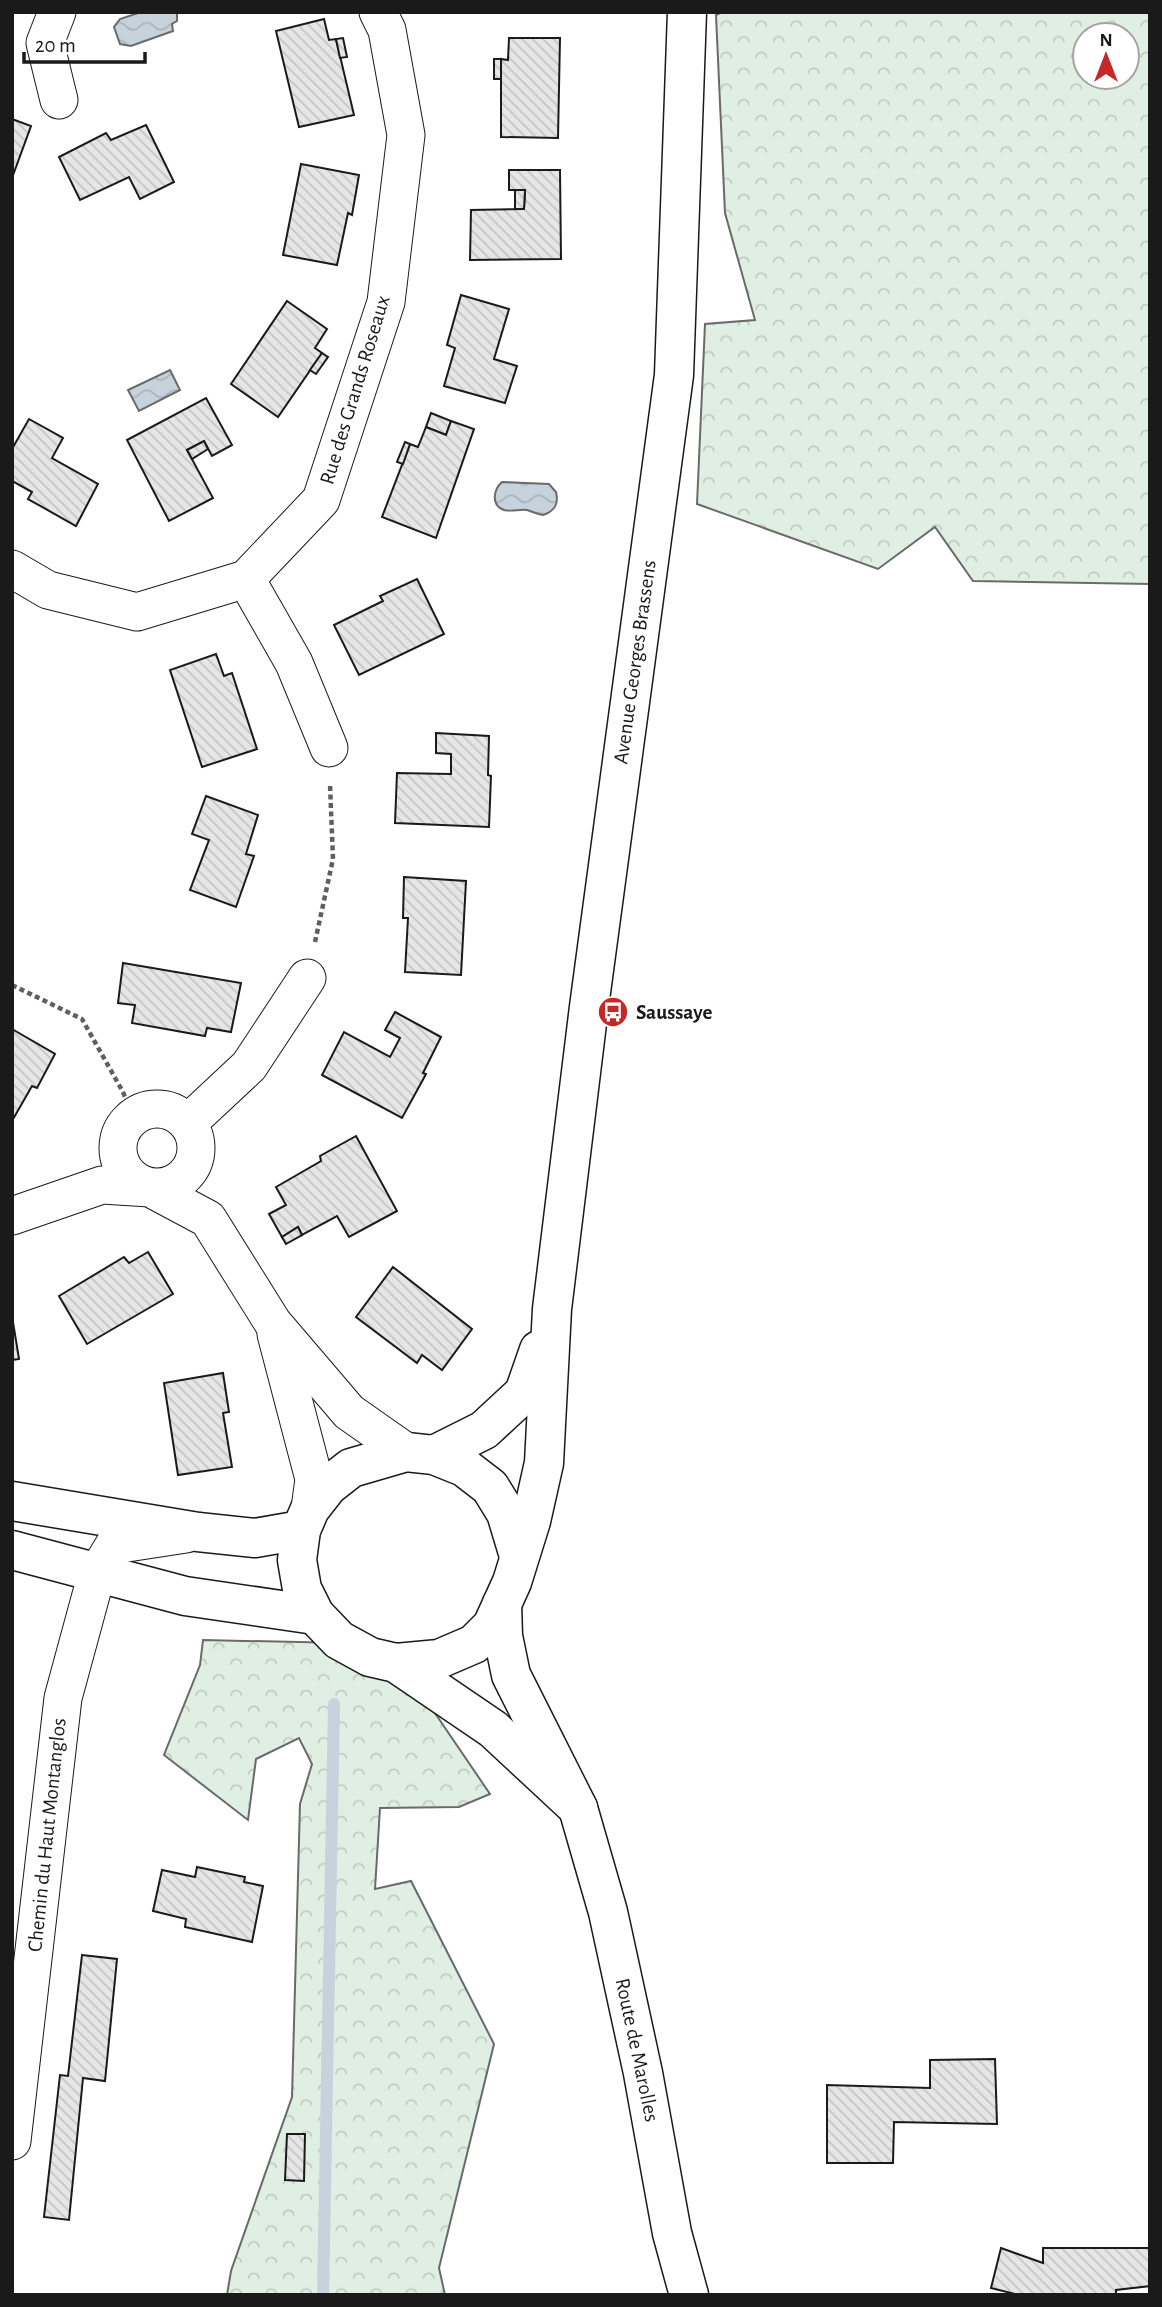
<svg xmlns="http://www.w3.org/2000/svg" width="1162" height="2307" font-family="'Alegreya Sans',sans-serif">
<defs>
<pattern id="forest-crowns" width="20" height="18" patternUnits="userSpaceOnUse" patternTransform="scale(1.75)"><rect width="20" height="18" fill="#e0efe3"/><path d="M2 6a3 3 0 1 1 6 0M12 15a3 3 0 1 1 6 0" fill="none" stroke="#c0ccc2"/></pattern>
<pattern id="water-waves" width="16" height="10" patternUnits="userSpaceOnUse" patternTransform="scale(1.75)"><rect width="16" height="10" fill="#c6d2dc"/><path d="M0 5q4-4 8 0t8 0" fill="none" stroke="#aab4bc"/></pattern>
<pattern id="building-back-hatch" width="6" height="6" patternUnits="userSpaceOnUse" patternTransform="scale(1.75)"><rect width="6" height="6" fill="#e6e6e6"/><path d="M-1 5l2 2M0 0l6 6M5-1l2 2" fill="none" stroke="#c5c5c5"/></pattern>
</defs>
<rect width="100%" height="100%" fill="#fff"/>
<g fill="url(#forest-crowns)" stroke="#6a6a6a" stroke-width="2" fill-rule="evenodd">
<path d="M722,12H1150V584L973,581L935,527L878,569L697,504L705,324L755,320L725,213L716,15ZM1085,35H1127V77H1085Z"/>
<path d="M203,1640L388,1644L490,1794L459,1807L380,1808L375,1889L411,1881L494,2044L439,2268L445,2295H227L231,2271L292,2097L300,1804L312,1764L299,1738L256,1759L248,1820L164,1755L200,1665Z"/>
</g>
<g fill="url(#water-waves)" stroke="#6a6a6a" stroke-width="2">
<path d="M141,12H177V21L172,24L173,31L131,46L120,44L114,27L120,19Z"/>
<path d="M170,370L180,390L139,411L128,390Z"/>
<path d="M502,482L549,484L556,492C559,504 555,511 543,515C537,514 533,512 527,510C520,509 511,512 504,510C490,505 494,489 502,482Z"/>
</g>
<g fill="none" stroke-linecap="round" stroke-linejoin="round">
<path stroke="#c6d2dc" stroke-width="12" d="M323,2295L334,1704"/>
</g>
<g fill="url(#building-back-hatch)" stroke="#1a1a1a" stroke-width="2">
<path d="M324,19L329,40L336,39L354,115L299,127L276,31Z"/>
<path d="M343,38L347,57L340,58L336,39Z"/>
<path d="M509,38H560L558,138L501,137V59L508,60Z"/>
<rect x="494" y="59" width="7" height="20"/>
<path d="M12,119L31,126L12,178Z"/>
<path d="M146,125L174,182L140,199L129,177L80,200L59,157L106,133L111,140Z"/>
<path d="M301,164L359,175L352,215L348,213L337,265L283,255Z"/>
<path d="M509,170H560L561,259L470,260L471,210L524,209L525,190H509Z"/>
<path d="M515,190H525L524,209H515Z"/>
<path d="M461,295L509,309L494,359L517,366L505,403L444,386L455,348L447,345Z"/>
<path d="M287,301L327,329L315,348L322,353L278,417L231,384Z"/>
<path d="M322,353L328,357L316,374L310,370Z"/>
<path d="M206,398L232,445L212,456L204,441L187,450L213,498L169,521L127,440Z"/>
<path d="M431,413L451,421L446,435L426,427Z"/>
<path d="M29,419L63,438L52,458L98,484L76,526L28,499L32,492L12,481V449Z"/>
<path d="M451,421L474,429L436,538L382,517L410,444L418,447L426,427L446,435Z"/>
<path d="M204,441L208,449L192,459L187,450Z"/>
<path d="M405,442L410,444L403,464L397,462Z"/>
<path d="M417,579L444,634L359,675L334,625L383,601L380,596Z"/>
<path d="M216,654L224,676L232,673L257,749L202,767L170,670Z"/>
<path d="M436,733L489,736L488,775L491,776L489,827L395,823L397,773L451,774V754L436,753Z"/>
<path d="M206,796L258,815L246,854L254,856L236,907L190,890L209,840L192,834Z"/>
<path d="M404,877L466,881L461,975L405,972L408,918H403Z"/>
<path d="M123,963L241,983L231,1032L207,1028L205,1036L132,1023L135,1005L118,1003Z"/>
<path d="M395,1012L441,1037L423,1073L426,1074L402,1118L322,1075L344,1032L390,1057L400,1038L385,1030Z"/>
<path d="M12,1029L55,1054L37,1088L32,1086L12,1121Z"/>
<path d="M356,1136L397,1211L349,1237L337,1216L302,1235L298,1227L282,1237L269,1214L286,1205L276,1187L321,1161L320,1156Z"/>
<path d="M298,1227L302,1235L286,1244L282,1237Z"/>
<path d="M148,1252L173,1294L87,1344L59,1296L124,1257L129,1263Z"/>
<path d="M393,1267L472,1329L442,1370L422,1355L417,1363L356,1317Z"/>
<path d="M12,1316L19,1359L12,1360Z"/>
<path d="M223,1373L229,1412L223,1413L232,1467L178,1475L164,1383Z"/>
<path d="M197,1867L245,1877L244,1882L263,1886L252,1942L185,1927L186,1919L153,1911L162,1870L195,1877Z"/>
<path d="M82,1955L117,1959L105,2081L83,2078L69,2220L44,2217L60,2075L68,2076Z"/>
<path d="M995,2059L997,2124L894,2122L893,2163H827V2085L930,2088V2060Z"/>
<path d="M287,2134H305L304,2181L285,2180Z"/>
<path d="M1001,2248L1043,2263V2248H1150V2286L1116,2290V2295H1019L991,2288Z"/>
</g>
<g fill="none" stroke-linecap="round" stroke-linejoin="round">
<g stroke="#1a1a1a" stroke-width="39">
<g id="minor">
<path d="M57,12L45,43L59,100"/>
<path d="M12,569L48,590L137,612L246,579L321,500L386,302L406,135L387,30L378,12"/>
<path d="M246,579L294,663L329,748"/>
<circle cx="157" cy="1148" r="39"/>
<path d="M188,1123L249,1066L307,978"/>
<path d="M12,1216L102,1185L150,1188L208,1219L273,1323L349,1412L406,1452"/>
<path d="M276,1334L314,1479L310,1509"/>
<path d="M12,2141L63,1698L97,1573L114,1545L186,1534"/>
</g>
</g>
<g stroke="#1a1a1a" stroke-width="41">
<g id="tertiary">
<path d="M434,1455L484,1430L524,1393L539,1350"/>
<path d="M12,1501L198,1532L255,1538L301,1530"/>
<path d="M12,1550L185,1596L315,1615"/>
<path d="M519,1556L506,1513L490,1487L464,1467L434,1455L406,1452L351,1468L328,1486L310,1509L301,1530L297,1560L302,1589L315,1615L339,1640L370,1657L396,1663L493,1729L578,1808"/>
<path d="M502,1604L503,1636L511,1675L578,1808L608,1912L643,2073L672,2233L689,2295"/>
<path d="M396,1663L439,1659L474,1644L492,1626L512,1582L531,1521L544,1463L552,1309L589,1007L674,375L687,12"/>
</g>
</g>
<g stroke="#5f5f5f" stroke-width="4.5" stroke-dasharray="5 3.5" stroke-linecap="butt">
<path d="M315,942L333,859L330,784"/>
<path d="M12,985L82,1019L123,1092L133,1118"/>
</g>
<use href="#minor" stroke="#fff" stroke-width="37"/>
<use href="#tertiary" stroke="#fff" stroke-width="38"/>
</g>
<defs>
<g id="bus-disc" transform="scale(1.575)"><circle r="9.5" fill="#c62828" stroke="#fff"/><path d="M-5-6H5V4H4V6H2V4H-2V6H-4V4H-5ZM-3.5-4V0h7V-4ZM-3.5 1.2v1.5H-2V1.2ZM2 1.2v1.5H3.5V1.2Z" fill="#fff"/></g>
</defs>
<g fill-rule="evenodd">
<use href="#bus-disc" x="613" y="1012"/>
</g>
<g text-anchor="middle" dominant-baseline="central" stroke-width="5" stroke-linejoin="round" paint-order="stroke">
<g font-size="21" fill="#1a1a1a" stroke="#fff">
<text transform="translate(355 390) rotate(-73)">Rue des Grands Roseaux</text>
<text transform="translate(635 662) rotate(-82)">Avenue Georges Brassens</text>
<text transform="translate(47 1835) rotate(-84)">Chemin du Haut Montanglos</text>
<text transform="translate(637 2050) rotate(78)">Route de Marolles</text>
</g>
<g font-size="21" font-weight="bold" fill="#1a1a1a" stroke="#fff" text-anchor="start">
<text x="636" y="1012">Saussaye</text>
</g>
</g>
<rect width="1162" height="2307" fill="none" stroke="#1a1a1a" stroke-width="28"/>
<g transform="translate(1106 56)"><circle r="33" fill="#ffffff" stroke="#a3a3a3" stroke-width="2"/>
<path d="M0-5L12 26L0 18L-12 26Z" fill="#c62828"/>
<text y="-10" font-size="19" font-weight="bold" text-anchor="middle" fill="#1a1a1a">N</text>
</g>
<path d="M24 52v10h121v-10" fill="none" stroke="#1a1a1a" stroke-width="3.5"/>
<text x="35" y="52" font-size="21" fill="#1a1a1a" stroke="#ffffff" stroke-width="5" paint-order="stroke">20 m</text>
</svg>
